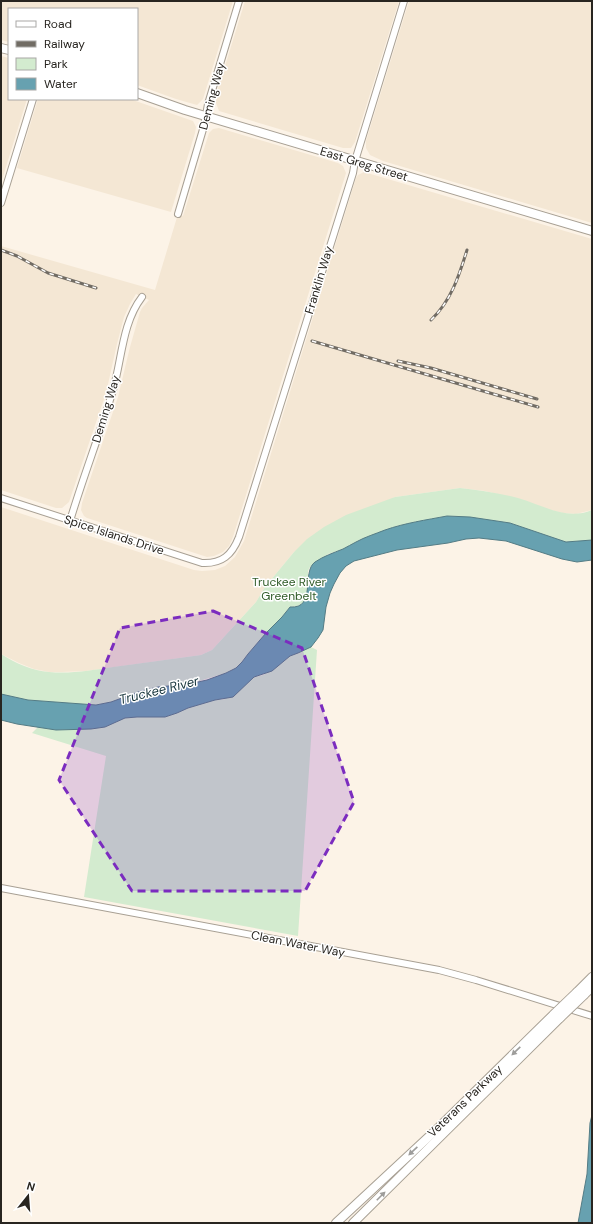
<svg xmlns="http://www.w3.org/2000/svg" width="593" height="1224" font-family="'DM Sans',sans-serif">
<rect width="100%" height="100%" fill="#fcf3e7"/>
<g fill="#f4e7d4">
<path d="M1,1H233L203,99L197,105L176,99L137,85V9H9V42L1,40Z"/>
<path d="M245,1H399L355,142L351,148H343L219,111L216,103V95Z"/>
<path d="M409,1H592V223L383,161L370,155L366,148V141Z"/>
<path d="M1,56L9,58V99H27L1,183Z"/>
<path d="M38,99H130L193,121L196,127L195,133L171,212L17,168Z"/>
<path d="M219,128L338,163L343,166L346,173L233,537L229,546L223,552L214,556L207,557L87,518L84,516L81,510L82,503L118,397L130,347L140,312L142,308L149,300L136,294L130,304L124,317L117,344L106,393L69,502L62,508H56L1,490V246L155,290L178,214L183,216L209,133L213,129Z"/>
<path d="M364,172L592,239V510L576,514L563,513L550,510L519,499L485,491L460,488L395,497L294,552L265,587L256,602L212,650L201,655L86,671L62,672H49L34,669L19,663L1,654V507L194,570L202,571L215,570L225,566L235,557L244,541L356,178L358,175Z"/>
</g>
<g fill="#d3ebcf">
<path d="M460,488C479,490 499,493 518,498C543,505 566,521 592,510V540L566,542L510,523L455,516L433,519L397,526L362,539L344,549L328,554L315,563L310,567L308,571V590L304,602L297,606L290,607L288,609L282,617L266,633L248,654L242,662L236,668L226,673L189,684L158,687L141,691L111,702L96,705L28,700L1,694V654C15,663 33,671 49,672C71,674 93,670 113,667C143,663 172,659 201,655L212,650L256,602L265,587L294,552L307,539L324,527L346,515L395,497Z"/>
<path d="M311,647L317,650L298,936L84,897L106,756L32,733L38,727L56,730L91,729L105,727L125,718L137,717H165L177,713L188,708L215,700L225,699L254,677L263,675L283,662L290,656L298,653Z"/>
</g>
<g fill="#67a1b0" stroke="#547c85">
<path d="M447,516L470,517L510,523L566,542L592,540V560L577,562L562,559L506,541L479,538L466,539L448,543L397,550L354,561L346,566L340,573L334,584L330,593L326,607L323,630L318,638L311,647L298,653L290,656L272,671L254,677L233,697L215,700L188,708L177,713L165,717H137L125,718L105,727L91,729L56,730L17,724L1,720V694L28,700L96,705L111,702L141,691L158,687L189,684L207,680L226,673L236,668L242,662L248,654L266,633L282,617L290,607C317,609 301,572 315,562C324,556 333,553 343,549C347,547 352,544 356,542C365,537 375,534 385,530C405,523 426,520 447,516Z"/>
<path d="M592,1115V1223H578L587,1174L590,1123Z"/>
</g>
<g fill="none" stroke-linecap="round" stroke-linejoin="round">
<g stroke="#a8a094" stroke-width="8">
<g id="minor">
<path d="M1,203L33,99"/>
<path d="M178,214L204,126L208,104L239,1"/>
<path d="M1,498L202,563C222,564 232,555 239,537L353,173L355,161L404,1"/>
<path d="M70,521C83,477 100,434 113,390C122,359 122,323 142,297"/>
<path d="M1,888L439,970L476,980L592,1016"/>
</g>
</g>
<g stroke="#a8a094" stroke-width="10">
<g id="major">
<path d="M1,48L9,50"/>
<path d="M137,93L185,110L592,231"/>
<path d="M577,992L592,977"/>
<path d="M584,995L592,987"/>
<path d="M336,1223L434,1132L554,1014"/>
<path d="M353,1223L560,1018"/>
</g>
</g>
<use href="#minor" stroke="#fff" stroke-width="6"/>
<use href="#major" stroke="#fff" stroke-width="8"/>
<g stroke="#716c64" stroke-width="3">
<g id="rail">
<path d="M1,250L17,256L48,273L96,288"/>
<path d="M431,320C451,301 459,276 467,250"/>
<path d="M312,341L538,407"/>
<path d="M398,361L431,368L537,399"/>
</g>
</g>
<use href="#rail" stroke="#fff" stroke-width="1.5" stroke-dasharray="4.5" stroke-linecap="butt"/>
<g stroke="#a8a094" stroke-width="10" stroke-linecap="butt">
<g id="major-bridge">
<path d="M554,1014L577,992"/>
<path d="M560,1018L584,995"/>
</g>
</g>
<use href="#major-bridge" stroke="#fff" stroke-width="8"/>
</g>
<defs><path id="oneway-solid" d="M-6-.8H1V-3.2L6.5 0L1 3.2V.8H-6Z"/></defs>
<g fill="#9e9d9b">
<use href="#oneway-solid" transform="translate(516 1051) rotate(136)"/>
<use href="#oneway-solid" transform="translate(413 1151) rotate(137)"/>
<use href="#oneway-solid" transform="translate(381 1196) rotate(-45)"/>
</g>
<path fill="#7b2cbf" fill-opacity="0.2" stroke="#7b2cbf" stroke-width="3" stroke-dasharray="8 5" stroke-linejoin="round" d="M213,611L302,648L354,802L305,891H132L59,780L120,628Z"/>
<g text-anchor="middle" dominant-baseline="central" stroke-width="3" stroke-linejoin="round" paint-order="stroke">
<g font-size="12" fill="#282520" stroke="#fff">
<text transform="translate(212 96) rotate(-75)">Deming Way</text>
<text transform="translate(364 164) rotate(17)">East Greg Street</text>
<text transform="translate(319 280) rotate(-73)">Franklin Way</text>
<text transform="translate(106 409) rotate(-73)">Deming Way</text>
<text transform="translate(114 535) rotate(18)">Spice Islands Drive</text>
<text transform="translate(298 944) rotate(11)">Clean Water Way</text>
<text transform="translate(465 1101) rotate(-44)">Veterans Parkway</text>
</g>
<g font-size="12" fill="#2f5b27" stroke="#fff">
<text x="289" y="582">Truckee River<tspan x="289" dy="14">Greenbelt</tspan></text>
</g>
<g font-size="13" font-style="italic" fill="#16343b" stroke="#fff">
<text transform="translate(159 690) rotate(-14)">Truckee River</text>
</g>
</g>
<rect width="593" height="1224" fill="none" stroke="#282520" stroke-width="4"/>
<rect x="8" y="8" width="130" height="92" fill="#ffffff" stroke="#a9a8a6"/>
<rect x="16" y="21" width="20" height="6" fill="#ffffff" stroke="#a9a8a6"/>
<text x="44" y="28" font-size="12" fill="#282520">Road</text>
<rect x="16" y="41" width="20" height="6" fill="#716c64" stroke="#a9a8a6"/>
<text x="44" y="48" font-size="12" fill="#282520">Railway</text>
<rect x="16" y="58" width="20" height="12" fill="#d3ebcf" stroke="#a9a8a6"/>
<text x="44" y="68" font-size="12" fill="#282520">Park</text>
<rect x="16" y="78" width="20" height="12" fill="#67a1b0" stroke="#a9a8a6"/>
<text x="44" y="88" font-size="12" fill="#282520">Water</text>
<g transform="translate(28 1196) rotate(17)" stroke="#ffffff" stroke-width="3" paint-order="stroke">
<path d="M0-3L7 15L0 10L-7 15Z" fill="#282520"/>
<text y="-6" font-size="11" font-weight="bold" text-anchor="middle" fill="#282520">N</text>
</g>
</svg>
